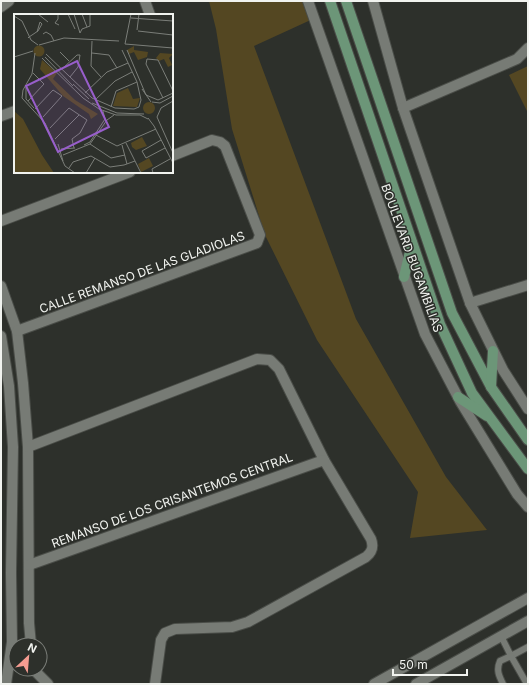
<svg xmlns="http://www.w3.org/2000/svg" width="529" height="685" font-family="Inter,sans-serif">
<rect width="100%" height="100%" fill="#2d302b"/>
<g fill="#544722">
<path d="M209,1H308L315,18L254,46L356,319L446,477L487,530L410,538L418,492L317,340L265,235L232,129L216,29Z"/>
<path d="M528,66V113L509,75Z"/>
</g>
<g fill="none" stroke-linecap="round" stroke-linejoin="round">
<g stroke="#4a4d48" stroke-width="8">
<g id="lane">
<path d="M501,636L511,656L528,647"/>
<path d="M503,684C499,676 496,670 500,661L511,656L527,684"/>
</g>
</g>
<g stroke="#4a4d48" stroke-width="12">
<g id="street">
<path d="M145,1L150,15"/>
<path d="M308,1L425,334L460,401L517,494L528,507"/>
<path d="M373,1L403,108L470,303L503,370L528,409"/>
<path d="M1,7L9,1"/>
<path d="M403,108L517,59L528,48"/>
<path d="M1,116L15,111"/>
<path d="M1,221L130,172"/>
<path d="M1,286L17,331L23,383L28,447L29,623L31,645"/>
<path d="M470,303L528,285"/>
<path d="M17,331L257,243L260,235L225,146L220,142L212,140L172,156"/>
<path d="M1,336L9,386L13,447L11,573L12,642L6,684"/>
<path d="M28,447L257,359L270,360L279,369L324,460L371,539C374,547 372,552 366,557L248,622L232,627L175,629L165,633L161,640L155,684"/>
<path d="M29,565L324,460"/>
<path d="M33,669L48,684"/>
<path d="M374,684L528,598"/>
<path d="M416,684L528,621"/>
</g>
</g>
<g stroke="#4a4d48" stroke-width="12">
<g id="secondary">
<path d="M330,1L440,324L472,393L528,469"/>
<path d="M346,1L452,313L491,387L528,440"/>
<path d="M404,277L412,243"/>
<path d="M491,387L493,351"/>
<path d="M458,397L487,416"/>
</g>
</g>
<use href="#lane" stroke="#777b75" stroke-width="6"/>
<use href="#street" stroke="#777b75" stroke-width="10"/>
<use href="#secondary" stroke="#6c9678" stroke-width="10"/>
</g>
<g text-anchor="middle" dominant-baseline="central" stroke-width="3" stroke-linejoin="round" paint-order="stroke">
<g font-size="12" fill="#f1f3ef" stroke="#2d302b">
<text transform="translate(412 258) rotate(70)">BOULEVARD BUGAMBILIAS</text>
<text transform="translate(142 272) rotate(-20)">CALLE REMANSO DE LAS GLADIOLAS</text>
<text transform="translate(172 500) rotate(-20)">REMANSO DE LOS CRISANTEMOS CENTRAL</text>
</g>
</g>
<g transform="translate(14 14)">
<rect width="159" height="159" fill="#2d302b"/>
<path d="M19.5 37a5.5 5.5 0 1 1 11 0a5.5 5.5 0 1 1-11 0ZM120,32V36L134,38L133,43L124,46L120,38L115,40L113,36ZM146,39L159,40L155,44L158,51L154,53L150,45L145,47L142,44ZM28,46L43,59L39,65L61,86L84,100L77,105L75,100L49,82L26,55ZM114,74L119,85L126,84L123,93L99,92L103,79ZM129 94a6 6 0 1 1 12 0a6 6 0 1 1-12 0ZM0,97L9,105L28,141L40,159H0ZM128,123L133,132L122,136L118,133L117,129ZM135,144L139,152L127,158L124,150Z" fill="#544722"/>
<path fill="none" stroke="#7b7e79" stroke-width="1" d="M24,0L34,8M44,0V5L41,9L45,11M54,0L61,15M60,0L66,19M68,0L73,13M0,2L8,7L17,26L24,31M117,4L159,7M123,16L125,0M124,17L159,21M66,19L68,15L76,12V0M29,20L32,18L37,21L40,27M14,24L15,23L24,17L28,10L26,8L23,18M78,27L77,52L87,63M111,30L159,34M111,30L117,0M25,31L50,24L105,27M113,36L132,81L144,86L159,79M46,38L55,47M21,39L18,60L9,76L8,84L31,109L51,152L61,159M78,39L95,41L103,54M32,40L78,84L101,94L120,95L125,93L127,86L123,68L108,36M0,43L19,37M31,43L59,72M28,44L69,84L85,95L102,101H126L134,105M48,55L63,41H66L64,53L56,63M59,70L75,85M12,73V85L20,94M128,75L137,88M71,79L93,58L114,49M149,84L132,50L133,45L144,46L159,77M81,86L101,67L118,58M14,87L30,70L19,59M159,87L147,94L143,103L159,139M138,88L146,89L159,82M78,89L103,99L130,100M97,93L102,77L123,68M21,95L39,76L48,82L29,103M134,104L140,112L159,149M36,114L55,94L73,106L66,119L58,125L60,134M80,120L103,132L142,115M41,125L65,101M147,126L128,137L132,144L151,134M112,129L127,159M44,130L49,147M76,130L97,144L111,141M70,131L76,128L91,105L89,97M108,131L113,150M47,135L61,134M49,141L76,130L93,106L100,101M55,154L59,148L77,142L96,153L110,151L121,147M72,159L81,144M139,159L138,155L156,145"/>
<path fill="#985ecb" fill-opacity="0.15" stroke="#985ecb" stroke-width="2" d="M63,47L95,113L44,138L12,72Z"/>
<rect width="159" height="159" fill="none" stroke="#f1f3ef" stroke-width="2"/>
</g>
<rect width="529" height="685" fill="none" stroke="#f1f3ef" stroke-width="4"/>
<g transform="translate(28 657) rotate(26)"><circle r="19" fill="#2d302b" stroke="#7b7e79"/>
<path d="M0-3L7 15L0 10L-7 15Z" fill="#f59c91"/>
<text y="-6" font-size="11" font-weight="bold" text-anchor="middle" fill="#f1f3ef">N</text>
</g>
<path d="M393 669v6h74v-6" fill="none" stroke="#f1f3ef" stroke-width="2"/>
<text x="399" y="669" font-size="12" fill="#f1f3ef" stroke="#2d302b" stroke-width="3" paint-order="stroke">50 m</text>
</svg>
